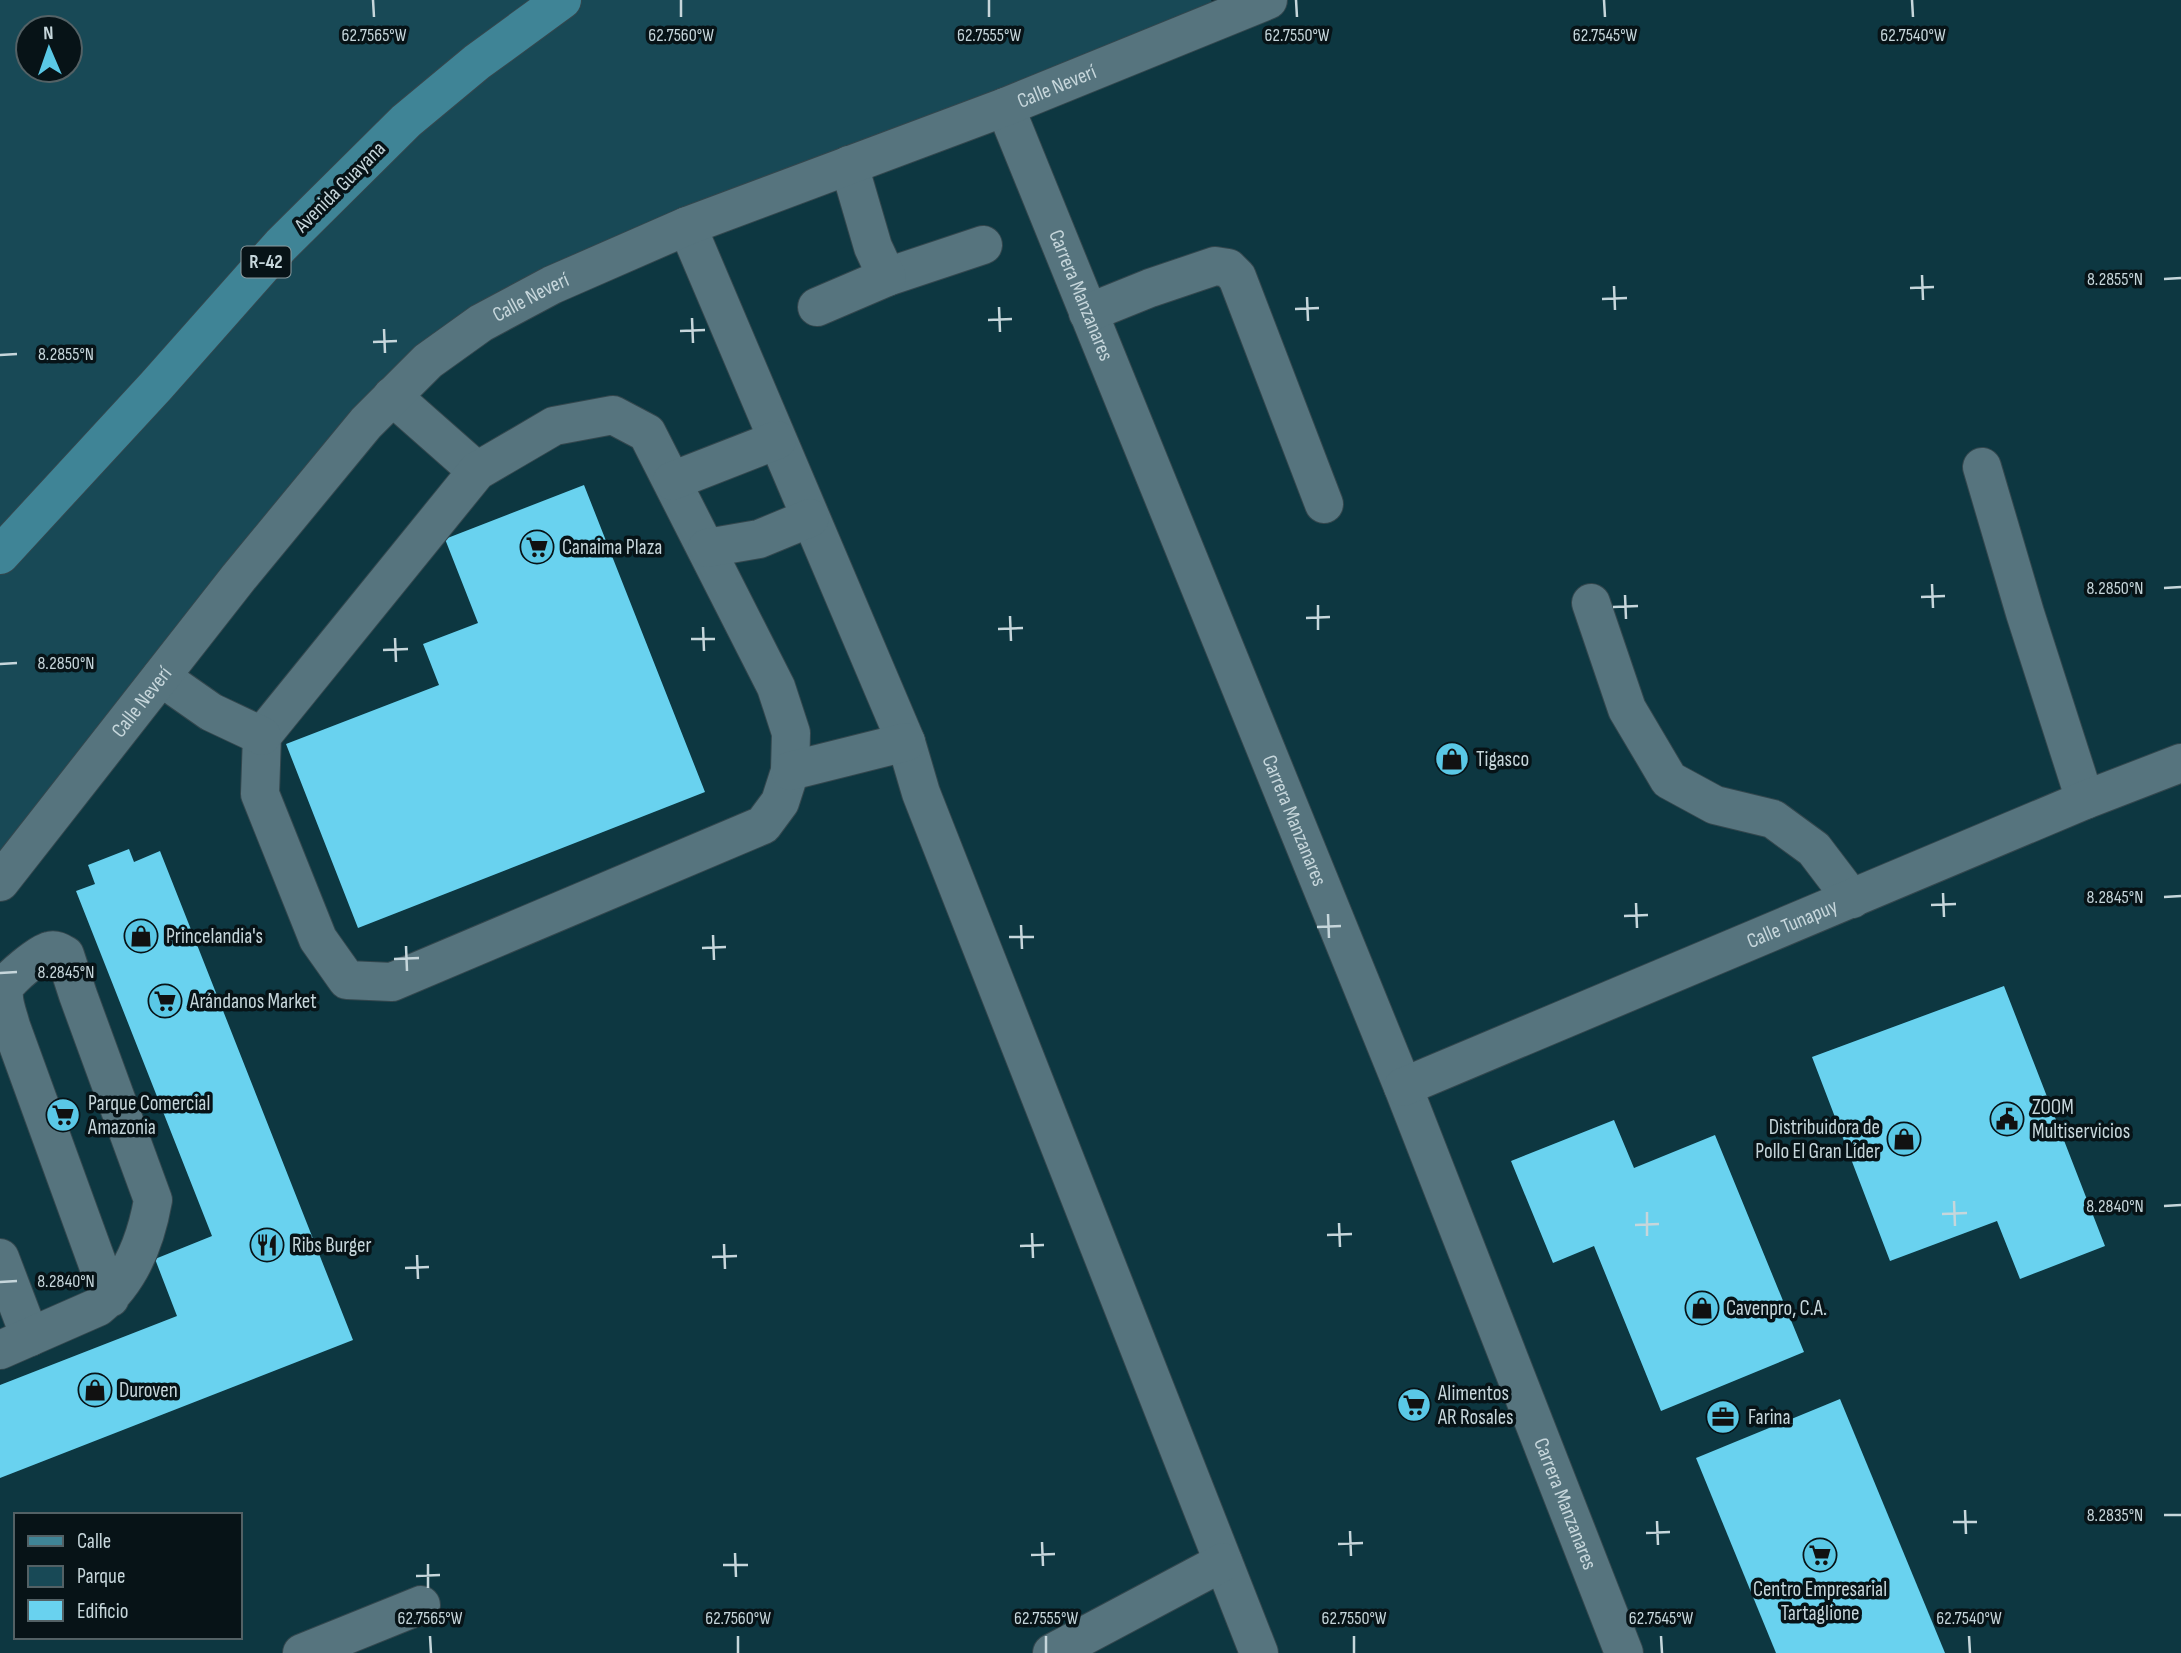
<svg xmlns="http://www.w3.org/2000/svg" width="2181" height="1653" font-family="'Sofia Sans Condensed',sans-serif">
<rect width="100%" height="100%" fill="#0f2d35"/>
<path fill="#0d3741" fill-rule="evenodd" d="M1272,0H2181V1653H0V885L241,578L484,323ZM16,1515H240V1637H16Z"/>
<path fill="#184956" fill-rule="evenodd" d="M0,0H1211L1220,21L689,226L431,361L0,885ZM28,28H70V70H28Z"/>
<g fill="#69d2ef">
<path d="M584,485L705,792L358,928L286,744L439,685L423,644L478,623L445,539Z"/>
<path d="M129,849L134,862L160,851L353,1340L0,1478V1385L177,1316L155,1259L212,1236L76,891L95,884L88,865Z"/>
<path d="M2004,986L2105,1246L2020,1279L1997,1221L1890,1261L1812,1057Z"/>
<path d="M1614,1120L1634,1168L1715,1135L1804,1352L1661,1411L1594,1246L1553,1263L1511,1161Z"/>
<path d="M1840,1399L1945,1653H1776L1696,1458Z"/>
</g>
<g fill="none" stroke-linecap="round" stroke-linejoin="round">
<g stroke="#33474e" stroke-width="40">
<g id="minor">
<path id="s1" d="M1005,107L1403,1087L1624,1653"/>
<path d="M687,226L906,742L921,793L1259,1653"/>
<path d="M887,277L983,245"/>
<path d="M817,307L887,277L873,247L849,165"/>
<path d="M1088,313L1150,288L1215,266L1228,268L1237,277L1324,504"/>
<path d="M392,396L477,471"/>
<path d="M613,415L647,433L776,687L791,733L790,771L780,802L763,825L392,982L347,980L318,939L260,794L262,736L477,471L554,426Z"/>
<path d="M1982,467L2025,613L2085,800"/>
<path d="M672,481L777,440"/>
<path d="M707,548L759,539L810,518"/>
<path d="M1591,603L1627,709L1669,780L1715,805L1773,819L1814,849L1852,899"/>
<path d="M161,677L211,712L262,736"/>
<path d="M790,771L906,742"/>
<path id="s2" d="M0,882L239,577L366,423L428,361L481,323L552,285L687,226L1005,107L1268,0"/>
<path id="s3" d="M1403,1087L2085,800L2181,763"/>
<path d="M0,1258L30,1337"/>
<path d="M0,1350L98,1307C130,1281 146,1240 153,1200L78,995L65,955C60,952 55,949 49,951C40,953 9,978 5,987C1,999 8,1014 11,1026L110,1298"/>
<path d="M302,1653L421,1605"/>
<path d="M1052,1653L1223,1562"/>
</g>
</g>
<g stroke="#33474e" stroke-width="40">
<path id="major" d="M0,555L156,386L281,245L406,121L477,62L562,0"/>
</g>
<use href="#minor" stroke="#56747e" stroke-width="38"/>
<use href="#major" stroke="#3f8496" stroke-width="38"/>
</g>
<path fill="none" stroke="#c6d6db" stroke-width="2.5" d="M373,0L374,17M681,0V17M989,0V17M1296,0L1297,17M1604,0L1605,17M1912,0L1913,17M1922,275L1923,300M2164,279L2181,278M1614,286L1615,310M1910,288L1934,287M1307,297L1308,321M1602,299L1627,298M999,307L1000,332M1295,309L1319,308M692,318L693,343M988,320L1012,319M384,329L385,353M680,331L705,330M373,342L397,341M0,355L17,354M1932,584L1933,608M2164,588L2181,587M1625,595L1626,619M1921,597L1945,596M1318,605V630M1613,607L1638,606M1010,616L1011,641M1306,618L1330,617M703,627L704,651M998,629L1023,628M395,638L396,662M691,639H715M383,650L408,649M0,664L17,663M1943,893L1944,917M2164,897L2181,896M1636,903L1637,928M1931,905L1956,904M1328,914L1329,938M1624,916L1648,915M1021,925L1022,949M1317,927L1341,926M713,935L714,960M1009,937H1034M406,946L407,971M702,948L726,947M394,959L419,958M0,973L17,972M1954,1201L1955,1226M2164,1206L2181,1205M1647,1212V1236M1942,1214L1967,1213M1339,1223L1340,1247M1635,1225L1659,1224M1032,1233L1033,1258M1327,1235L1352,1234M724,1244L725,1269M1020,1246L1044,1245M417,1255L418,1279M712,1257L737,1256M405,1268L429,1267M0,1282L17,1281M1965,1510L1966,1534M2164,1515H2181M1657,1521L1658,1545M1953,1522H1977M1350,1531L1351,1556M1646,1533L1670,1532M1042,1542L1043,1566M1338,1544L1363,1543M735,1553L736,1577M1031,1555L1055,1554M428,1564V1588M723,1565H748M416,1576L440,1575M430,1636L431,1653M738,1636V1653M1046,1636V1653M1354,1636V1653M1661,1636L1662,1653M1969,1636L1970,1653"/>
<defs>
<g id="supermarket-disc" transform="scale(1.75)"><circle r="9.5" fill="#5ac8e6" stroke="#071317"/><path d="M-6-5.5h2.5l.6 2H6L4.5 2H-2.5L-4.4-4H-6ZM-1.5 3.2a1.3 1.3 0 1 0 .1 0ZM3 3.2a1.3 1.3 0 1 0 .1 0Z" fill="#111"/></g>
<g id="shop-disc" transform="scale(1.75)"><circle r="9.5" fill="#5ac8e6" stroke="#071317"/><path d="M-5-2.5h2.3a2.7 3.5 0 0 1 5.4 0H5L5.5 6h-11ZM-1.5-2.5h3a1.5 2.3 0 0 0-3 0Z" fill="#111"/></g>
<g id="civic-disc" transform="scale(1.75)"><circle r="9.5" fill="#5ac8e6" stroke="#071317"/><path d="M-.6-6.5H3V-4.5H.6V-3L4-1V1h2V6H-6V1h2V-1L-.6-3ZM-1.2 2.5V6h2.4V2.5Z" fill="#111"/></g>
<g id="restaurant-disc" transform="scale(1.75)"><circle r="9.5" fill="#5ac8e6" stroke="#071317"/><path d="M-5-6h1v4h1v-4h1v4h1v-4h1v5L-1.5 .5V6h-2V.5L-5-1ZM5-6V6H3V1.5H1.5Q1.5-4 5-6Z" fill="#111"/></g>
<g id="office-disc" transform="scale(1.75)"><circle r="9.5" fill="#5ac8e6" stroke="#071317"/><path d="M-6-3h4V-5.5h4V-3h4V5H-6ZM-1-4.5V-3h2v-1.5ZM-6 0V1H6V0Z" fill="#111"/></g>
</defs>
<g fill-rule="evenodd">
<use href="#supermarket-disc" x="537" y="547"/>
<use href="#shop-disc" x="1452" y="759"/>
<use href="#shop-disc" x="141" y="936"/>
<use href="#supermarket-disc" x="165" y="1001"/>
<use href="#supermarket-disc" x="63" y="1115"/>
<use href="#civic-disc" x="2007" y="1119"/>
<use href="#shop-disc" x="1904" y="1139"/>
<use href="#restaurant-disc" x="267" y="1245"/>
<use href="#shop-disc" x="1702" y="1308"/>
<use href="#shop-disc" x="95" y="1390"/>
<use href="#supermarket-disc" x="1414" y="1405"/>
<use href="#office-disc" x="1723" y="1417"/>
<use href="#supermarket-disc" x="1820" y="1555"/>
</g>
<g text-anchor="middle" dominant-baseline="central" stroke-width="7" stroke-linejoin="round" paint-order="stroke">
<rect fill="#071317" stroke="#8d9ca0" stroke-width="2" x="241.5" y="246.5" width="49" height="31" rx="5"/>
<g font-size="19" font-weight="bold" fill="#c6d6db">
<text x="266" y="262">R-42</text>
</g>
<g font-size="21" fill="#c6d6db" stroke="#071317">
<text stroke="none"><textPath href="#s2" startOffset="1363">Calle Neverí</textPath></text>
<text transform="translate(340 187) rotate(-45)">Avenida Guayana</text>
<text stroke="none"><textPath href="#s1" startOffset="203">Carrera Manzanares</textPath></text>
<text stroke="none"><textPath href="#s2" startOffset="796">Calle Neverí</textPath></text>
<text stroke="none"><textPath href="#s2" startOffset="229">Calle Neverí</textPath></text>
<text stroke="none"><textPath href="#s1" startOffset="770">Carrera Manzanares</textPath></text>
<text stroke="none"><textPath href="#s3" startOffset="422">Calle Tunapuy</textPath></text>
<text stroke="none"><textPath href="#s1" startOffset="1505">Carrera Manzanares</textPath></text>
</g>
<g font-size="21" fill="#c6d6db" stroke="#071317" text-anchor="start">
<text x="562" y="547">Canaima Plaza</text>
<text x="1476" y="759">Tigasco</text>
<text x="166" y="936">Princelandia's</text>
<text x="190" y="1001">Arándanos Market</text>
<text x="88" y="1103">Parque Comercial<tspan x="88" dy="24">Amazonia</tspan></text>
<text x="2032" y="1107">ZOOM<tspan x="2032" dy="24">Multiservicios</tspan></text>
<text x="1880" y="1127" text-anchor="end">Distribuidora de<tspan x="1880" dy="24">Pollo El Gran Líder</tspan></text>
<text x="292" y="1245">Ribs Burger</text>
<text x="1726" y="1308">Cavenpro, C.A.</text>
<text x="119" y="1390">Duroven</text>
<text x="1438" y="1393">Alimentos<tspan x="1438" dy="24">AR Rosales</tspan></text>
<text x="1748" y="1417">Farina</text>
<text x="1820" y="1589" text-anchor="middle">Centro Empresarial<tspan x="1820" dy="24">Tartaglione</tspan></text>
</g>
</g>
<g font-size="18" text-anchor="middle" fill="#c6d6db" stroke="#071317" stroke-width="7" stroke-linejoin="round" paint-order="stroke">
<text x="374" y="41">62.7565°W</text>
<text x="681" y="41">62.7560°W</text>
<text x="989" y="41">62.7555°W</text>
<text x="1297" y="41">62.7550°W</text>
<text x="1605" y="41">62.7545°W</text>
<text x="1913" y="41">62.7540°W</text>
<text x="2115" y="285">8.2855°N</text>
<text x="66" y="360">8.2855°N</text>
<text x="2115" y="594">8.2850°N</text>
<text x="66" y="669">8.2850°N</text>
<text x="2115" y="903">8.2845°N</text>
<text x="66" y="978">8.2845°N</text>
<text x="2115" y="1212">8.2840°N</text>
<text x="66" y="1287">8.2840°N</text>
<text x="2115" y="1521">8.2835°N</text>
<text x="1969" y="1624">62.7540°W</text>
<text x="430" y="1624">62.7565°W</text>
<text x="738" y="1624">62.7560°W</text>
<text x="1046" y="1624">62.7555°W</text>
<text x="1354" y="1624">62.7550°W</text>
<text x="1661" y="1624">62.7545°W</text>
</g>
<rect x="14" y="1513" width="228" height="126" fill="#071317" stroke="#536165" stroke-width="2"/>
<rect x="28" y="1536" width="35" height="10" fill="#3f8496" stroke="#536165" stroke-width="2"/>
<text x="77" y="1548" font-size="21" fill="#c6d6db">Calle</text>
<rect x="28" y="1566" width="35" height="21" fill="#184956" stroke="#536165" stroke-width="2"/>
<text x="77" y="1583" font-size="21" fill="#c6d6db">Parque</text>
<rect x="28" y="1600" width="35" height="21" fill="#69d2ef" stroke="#536165" stroke-width="2"/>
<text x="77" y="1618" font-size="21" fill="#c6d6db">Edificio</text>
<g transform="translate(49 49) rotate(358)"><circle r="33" fill="#071317" stroke="#536165" stroke-width="2"/>
<path d="M0-5L12 26L0 18L-12 26Z" fill="#5ac8e6"/>
<text y="-10" font-size="19" font-weight="bold" text-anchor="middle" fill="#c6d6db">N</text>
</g>
</svg>
